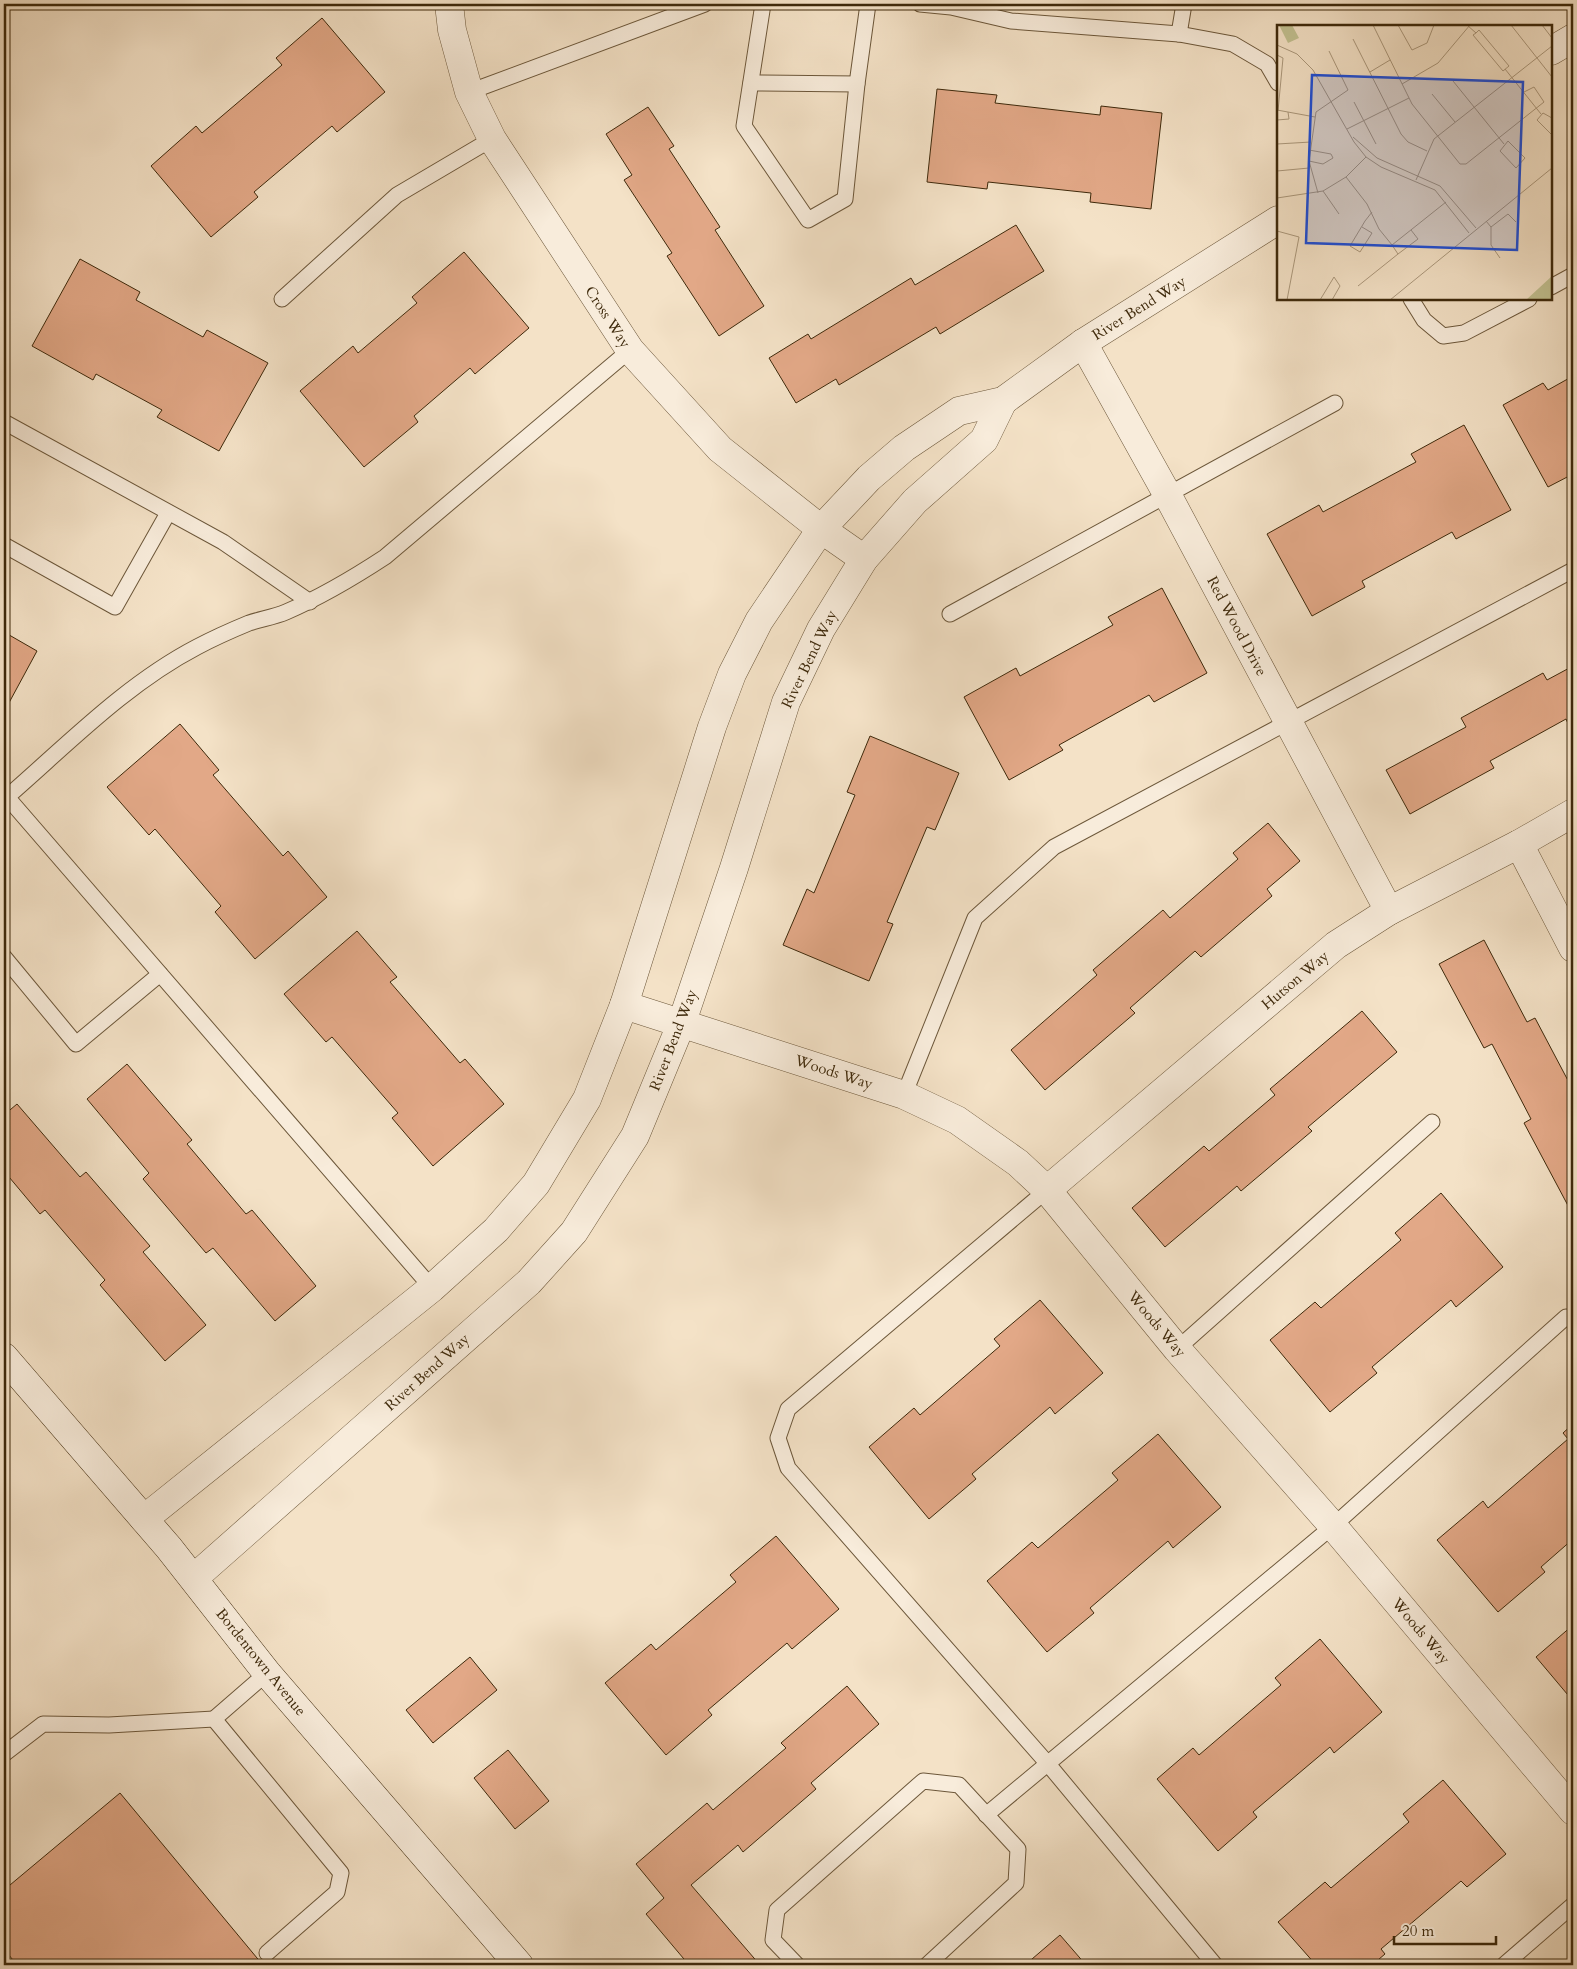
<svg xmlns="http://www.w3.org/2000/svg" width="1577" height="1969" font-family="Cardo,serif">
<rect width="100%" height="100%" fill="#f4e2c7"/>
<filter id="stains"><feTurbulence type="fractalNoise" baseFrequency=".004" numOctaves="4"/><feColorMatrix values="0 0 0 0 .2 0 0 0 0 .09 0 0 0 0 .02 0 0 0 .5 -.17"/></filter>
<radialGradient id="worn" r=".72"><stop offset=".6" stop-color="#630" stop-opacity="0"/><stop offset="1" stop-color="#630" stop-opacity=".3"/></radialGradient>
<g fill="#e2a887" stroke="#3e290b">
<path d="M322,18L385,92L337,132L332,126L254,192L258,197L211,237L151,166L196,126L202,133L282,65L276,58Z"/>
<path d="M937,89L997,95L995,103L1100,115L1101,106L1162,113L1151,209L1090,202L1091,193L988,182L987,189L927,182Z"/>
<path d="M648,107L674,146L669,149L720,227L715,230L764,306L719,336L667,256L672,253L624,180L632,175L606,134Z"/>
<path d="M1016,225L1044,271L940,334L936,327L839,385L836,379L796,403L769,358L808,334L811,339L911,278L915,285Z"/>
<path d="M464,252L529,328L475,374L470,368L414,416L418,422L364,467L300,391L353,346L358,353L417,303L412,297Z"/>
<path d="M80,259L140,292L136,300L203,337L207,330L268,363L219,451L157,417L162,410L96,374L93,380L32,346Z"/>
<path d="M1573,376V474L1548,487L1503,405L1543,383L1548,390Z"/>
<path d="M1464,425L1511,510L1456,539L1452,532L1362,581L1365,587L1312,616L1267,534L1319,505L1323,512L1416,462L1411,454Z"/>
<path d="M1162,588L1207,673L1154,702L1149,695L1059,745L1063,750L1009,780L964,697L1016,668L1020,676L1113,625L1108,617Z"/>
<path d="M4,632L37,651L4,712Z"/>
<path d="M1573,666V727L1570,728L1566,719L1490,761L1494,768L1410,814L1386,770L1466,727L1461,718L1543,673L1547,680Z"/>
<path d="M180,724L219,770L213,775L283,856L288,851L327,897L255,959L215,912L221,906L155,829L149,835L107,787Z"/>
<path d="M870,736L959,773L935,830L927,827L887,922L893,924L869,981L783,945L807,889L814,893L855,795L847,792Z"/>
<path d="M1268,823L1300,861L1267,889L1272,896L1201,957L1195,951L1130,1008L1135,1013L1045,1090L1011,1050L1097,975L1093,970L1163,910L1170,918L1238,859L1233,853Z"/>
<path d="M357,931L397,977L390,982L460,1063L465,1059L504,1104L433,1166L392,1118L398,1113L332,1037L326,1042L284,994Z"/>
<path d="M1484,940L1527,1022L1535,1018L1573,1090V1215L1524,1123L1531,1119L1492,1044L1484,1048L1439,964Z"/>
<path d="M1362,1011L1397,1052L1308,1127L1312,1131L1241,1191L1237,1186L1165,1247L1132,1208L1204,1146L1209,1151L1275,1095L1270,1089Z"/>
<path d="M127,1064L192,1140L187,1144L246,1214L252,1210L316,1286L275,1321L213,1248L206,1253L143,1179L149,1173L87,1099Z"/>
<path d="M17,1104L80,1177L86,1172L150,1246L143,1252L206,1325L165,1361L100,1285L105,1280L45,1210L40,1214L4,1171V1115Z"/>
<path d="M1441,1193L1503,1267L1456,1307L1451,1300L1372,1367L1377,1373L1330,1412L1270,1340L1315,1302L1321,1308L1401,1240L1395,1233Z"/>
<path d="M1040,1300L1103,1373L1055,1414L1050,1407L972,1474L976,1479L929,1519L869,1447L914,1408L920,1415L1000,1346L994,1339Z"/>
<path d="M1573,1424V1539L1541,1567L1545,1572L1498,1612L1437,1540L1483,1501L1488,1508L1568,1439L1563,1433Z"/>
<path d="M1158,1434L1221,1507L1173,1548L1168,1541L1090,1608L1094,1613L1047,1652L987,1581L1032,1542L1038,1548L1118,1480L1112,1473Z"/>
<path d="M776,1536L839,1609L792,1649L787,1643L708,1710L712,1715L666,1755L605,1683L651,1644L656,1650L736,1582L730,1575Z"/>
<path d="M1573,1625V1701L1536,1657Z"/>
<path d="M1320,1639L1382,1712L1334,1753L1330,1747L1253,1812L1257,1817L1218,1851L1157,1779L1193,1748L1199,1755L1281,1685L1275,1678Z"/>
<path d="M470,1657L497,1690L433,1743L406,1710Z"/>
<path d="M847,1686L879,1724L811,1783L816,1789L743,1852L738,1845L691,1885L760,1965H689L646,1914L664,1898L636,1864L707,1803L713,1810L786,1748L781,1743Z"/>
<path d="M508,1750L549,1801L515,1829L474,1778Z"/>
<path d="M1443,1780L1506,1854L1467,1887L1461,1881L1381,1949L1385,1954L1372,1965H1316L1278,1922L1325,1882L1331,1888L1409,1822L1403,1814Z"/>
<path d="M120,1793L262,1964L260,1965H17L4,1949V1890Z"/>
<path d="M1060,1935L1086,1965H1025Z"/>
</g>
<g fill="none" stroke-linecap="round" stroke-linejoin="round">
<g stroke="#6c573a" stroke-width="17">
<g id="lane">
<path d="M763,4L744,126L808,220L845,199L857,84L868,4"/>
<path d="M920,4L951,7L1011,21L1179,34L1233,44L1267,64L1278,83"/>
<path d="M1179,34L1184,4"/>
<path d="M751,83L857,84"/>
<path d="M469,92L705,4"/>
<path d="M1551,287L1573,275"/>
<path d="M282,299L397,195L492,139"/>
<path d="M1411,299L1424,320L1443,336L1464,333L1529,299"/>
<path d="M4,422L223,542L310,602"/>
<path d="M4,545L115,607L168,513"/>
<path d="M950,614L1335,403"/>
<path d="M4,957L76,1044L160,974"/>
<path d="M904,1095L975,918L1054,847L1573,570"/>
<path d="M1047,1190L788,1409L778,1438L788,1468L1048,1764L1215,1965"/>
<path d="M432,1288L7,797C68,744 126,684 197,647C214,638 232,630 249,623C261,619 274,617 286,612C321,597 353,578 385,557L630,350"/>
<path d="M1177,1349L1432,1122"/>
<path d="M267,1673L214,1719L341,1873L337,1892L267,1953"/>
<path d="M4,1754L43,1724L109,1725L214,1719"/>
<path d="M986,1815L1333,1526L1566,1317"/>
<path d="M797,1965L773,1940L777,1910L923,1781L959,1785L1018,1849L1016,1883L927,1965"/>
<path d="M1504,1965L1573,1905"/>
</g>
</g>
<g stroke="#6c573a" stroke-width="29">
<g id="street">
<path d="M449,4L452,30L469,92L492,139L630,350L720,449L821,529L864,559"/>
<path d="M1551,51L1573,38"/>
<path d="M1083,343L1167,494L1389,911"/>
<path d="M1519,844L1573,948"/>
<path d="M624,1005L904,1095L957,1120L1018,1163L1047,1190L1177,1349L1333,1526L1573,1811"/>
<path d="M1047,1190L1336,945L1389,911L1519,844L1573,813"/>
<path d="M144,1519L432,1288L496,1230L536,1184L587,1099L624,1005L712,727L732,674L759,621L821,529L869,478L904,448L959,411L1003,401L1083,343L1278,220"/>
<path d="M194,1578L529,1282L574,1232L635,1136L682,1022L734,868L786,702L821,629L864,559L915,501L984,440L1003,401"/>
</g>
</g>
<g stroke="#3e290b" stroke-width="29">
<path id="secondary" d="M4,1357L169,1548L267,1673L519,1965"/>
</g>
<use href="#lane" stroke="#f8ecdb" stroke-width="15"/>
<use href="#street" stroke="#f8ecdb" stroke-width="28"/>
<use href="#secondary" stroke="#f8ecdb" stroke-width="28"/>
</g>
<g text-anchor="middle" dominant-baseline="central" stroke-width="4" stroke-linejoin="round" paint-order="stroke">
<g font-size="15" fill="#3e290b" stroke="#f8ecdb">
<text transform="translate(1139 308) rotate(-32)">River Bend Way</text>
<text transform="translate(608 317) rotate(57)">Cross Way</text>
<text transform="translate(1237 626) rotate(62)">Red Wood Drive</text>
<text transform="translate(809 659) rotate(-64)">River Bend Way</text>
<text transform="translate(1295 980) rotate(-40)">Hutson Way</text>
<text transform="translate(673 1040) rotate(-69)">River Bend Way</text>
<text transform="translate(834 1072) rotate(18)">Woods Way</text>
<text transform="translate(1157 1324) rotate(50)">Woods Way</text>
<text transform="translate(427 1372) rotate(-42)">River Bend Way</text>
<text transform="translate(1421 1631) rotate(50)">Woods Way</text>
<text transform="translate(261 1662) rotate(51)">Bordentown Avenue</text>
</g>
</g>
<g transform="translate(1277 25)">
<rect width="275" height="275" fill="#f4e2c7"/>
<path d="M2,0H15L22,13L11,18ZM275,251V275H249Z" fill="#c2c191"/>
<path fill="none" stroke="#ab987c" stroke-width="1" d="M96,0L135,79L183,139H189L267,77L257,62L247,67M121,0L135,25L150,18L157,0M190,0L199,8L202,5L232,41L226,46L196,10L199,8M234,0L275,52M265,0L275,13M76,14L124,109L131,117L150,126M0,20L20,29L36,45L77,117L89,132L104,142L158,165L192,208M0,30L6,33L1,86M228,44L264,89M93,47L113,35M176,56L227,119M125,59L161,38L193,0M155,69L178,97M77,77L99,119M0,85L38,92M275,93L266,88L260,95L275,110M0,95L12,94L11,87M70,104L132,73M76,112L100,133L163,161L199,203M231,116L248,133L239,143L223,126ZM0,119L34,117M32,136L46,139L56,133L54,129L32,125M0,146L32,143M69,152L90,179L102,204L115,220L169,177M139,155L157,114L275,21M46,166L62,189M41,168L32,136L39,87L71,65L52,26M0,173L46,166L69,152L89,132M209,196L214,202L231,189L239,197M85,202L95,208L83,227L73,221L88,196L95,187M214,202V220L223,233M0,206L22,212L10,275M115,220L121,229L141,214L134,205M81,261L121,229M43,275L57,252L63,261L55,275M113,275L275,143"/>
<path fill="#1d4ed8" fill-opacity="0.15" stroke="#1d4ed8" stroke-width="2.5" d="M35,50L246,57L240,225L29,218Z"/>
<rect width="275" height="275" fill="none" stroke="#3e290b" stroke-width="2.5"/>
</g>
<rect width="1577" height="1969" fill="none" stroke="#f4e2c7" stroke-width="20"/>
<rect x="5" y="5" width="1567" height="1959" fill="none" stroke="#3e290b" stroke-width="2.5"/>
<rect x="10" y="10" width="1557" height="1949" fill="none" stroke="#3e290b"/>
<path d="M1394 1936v8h102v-8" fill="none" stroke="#3e290b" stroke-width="2.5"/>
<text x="1402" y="1936" font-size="15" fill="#3e290b" stroke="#f8ecdb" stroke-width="4" paint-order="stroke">20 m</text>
<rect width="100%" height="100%" filter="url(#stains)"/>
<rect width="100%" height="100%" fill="url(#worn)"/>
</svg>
